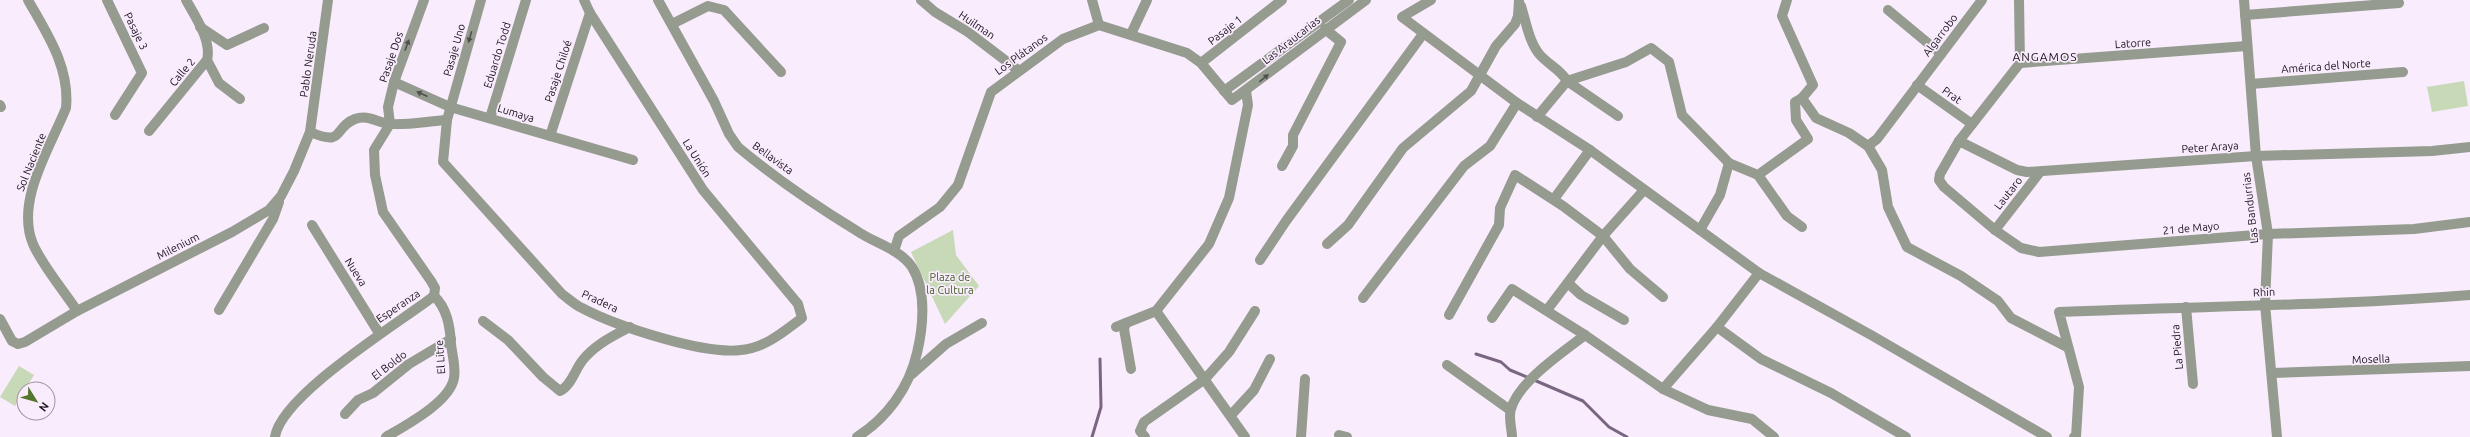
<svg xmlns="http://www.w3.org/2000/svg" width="2470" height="437" font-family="Ubuntu,sans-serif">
<rect width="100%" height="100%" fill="#f9ecfd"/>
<g fill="#c7d9b6">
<path d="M2464,81L2468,106L2432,112L2427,87Z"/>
<path d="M953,230L956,255L979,286L945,324L911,252Z"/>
<path d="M19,366L34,375L15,406L0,397Z"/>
</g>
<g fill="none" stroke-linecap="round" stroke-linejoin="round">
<g stroke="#7b6681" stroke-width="3">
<path d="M1476,354L1501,362L1510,370L1529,378"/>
<path d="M1534,380L1583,401L1609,427L1627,437"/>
<path d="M1092,437L1101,407L1100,359"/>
</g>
<g stroke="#959b8f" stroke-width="10">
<path d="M28,0C47,34 70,67 66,108C50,148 15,201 33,244C42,265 64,291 77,311"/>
<path d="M107,0L142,73L115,115"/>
<path d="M481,0L447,120L443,162L562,294C569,299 575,305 582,308C616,326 704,355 741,350C765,348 783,332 802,318L798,304L703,190L590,13L584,0"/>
<path d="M658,0L714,101L729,134L738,147C775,178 816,206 857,231C874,243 900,249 912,267C927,291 923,328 917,353C909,388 887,418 857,437"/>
<path d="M921,0L935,12L968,32L1018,70"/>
<path d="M1092,0L1099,25"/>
<path d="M1431,0L1402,17L1517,103L1590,150L1759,273L1871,335L2047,437"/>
<path d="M1787,0L1782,16L1813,85L1802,98"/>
<path d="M2019,0L2020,63L1959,141L1940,174L1939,180L1944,187L1995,230L2021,248L2039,252L2268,234L2414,229L2470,222"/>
<path d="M2244,0L2256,156L2268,234L2265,304L2277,437"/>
<path d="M1521,6C1526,22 1529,42 1540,55C1549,65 1561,70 1567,81L1618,116"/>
<path d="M1888,10L1941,54"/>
<path d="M2245,15L2399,3"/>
<path d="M672,24L708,6L724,10L781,72"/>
<path d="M200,27L227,45L264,28"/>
<path d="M1131,34L1147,0"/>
<path d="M207,60L219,83L240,99"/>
<path d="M1201,63L1282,0"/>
<path d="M2020,63L2247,46"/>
<path d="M394,82L450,107L633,160"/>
<path d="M2251,84L2403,72"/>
<path d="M1917,85L1972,124"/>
<path d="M1224,91L1349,0"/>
<path d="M0,105L1,107"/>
<path d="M1537,117L1567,81L1626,62L1651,48L1669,62L1682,115L1729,163L1758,175L1808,139L1796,120L1795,102L1802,98L1816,118L1849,133L1868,146L1882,170L1888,207L1907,247L1961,276L1998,301L2011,318L2067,347"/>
<path d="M490,118L526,0"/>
<path d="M149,131L207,60C212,41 195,16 186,0"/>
<path d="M310,132C346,147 332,128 355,119C368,114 378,123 391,124C409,125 429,121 447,120"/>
<path d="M550,136L590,13"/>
<path d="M1959,141L2017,170L2027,172L2256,156L2432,151L2470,147"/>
<path d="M1868,146L1877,139L1982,0"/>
<path d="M1282,166L1293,146V135L1341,42L1325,29"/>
<path d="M1758,175L1787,216L1802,227"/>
<path d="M1554,199L1590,150"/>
<path d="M312,225L379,333"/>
<path d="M1700,230L1720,195L1729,163"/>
<path d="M1995,230L2040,172"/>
<path d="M1327,244L1348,225L1403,148L1471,91L1496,46L1515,24L1518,16L1519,0"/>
<path d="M894,251L899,236L940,207L958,185L991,92L1063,39L1099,25L1187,53L1201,63L1232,100L1366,0"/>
<path d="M1260,260L1286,221L1423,34"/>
<path d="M1568,283L1581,295L1624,320"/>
<path d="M1363,298L1464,166L1490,146L1517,103"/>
<path d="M2186,307L2193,384"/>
<path d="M219,310L273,219L279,202"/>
<path d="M1547,310L1603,236L1644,190"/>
<path d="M1156,311L1245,437"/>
<path d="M1449,315L1499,225L1500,208L1515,175L1563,206L1603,236L1630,269L1663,297"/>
<path d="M1492,318L1512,289L1585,335L1663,389L1708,410L1752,419L1774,437"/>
<path d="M0,319L12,341L18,344L25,342L77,311L232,232L269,210L281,196L294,171L310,132L328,0"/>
<path d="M483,321L508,340L543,377L560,391C571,386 575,370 582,361C594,345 613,336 630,327"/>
<path d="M1126,323L1124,329L1131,369"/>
<path d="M1116,327L1156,311L1209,244L1229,198L1248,105L1246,91"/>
<path d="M1717,327L1761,359L1831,393L1906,437"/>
<path d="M1447,365L1510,410"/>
<path d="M2272,373L2470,366"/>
<path d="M912,374L946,344L982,323"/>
<path d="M1663,389L1717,327L1759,273"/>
<path d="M345,414L358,400L373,393L409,364L451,339"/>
<path d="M1231,415L1254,390L1270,359"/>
<path d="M1339,435L1347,437"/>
<path d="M275,437C281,395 399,323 434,296L435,288L431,281L383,212L375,175L374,150L390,124L388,107L394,82L424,0"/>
<path d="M386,437C406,425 450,402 454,378C456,367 452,354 451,344C450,326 447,308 434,296"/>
<path d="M1145,437L1140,431L1144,422L1205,379L1229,352L1255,311"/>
<path d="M1301,437L1305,379"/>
<path d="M1512,437C1512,429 1508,417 1511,409C1518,382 1563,352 1585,335"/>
<path d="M2074,437H2076L2079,387L2059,312C2196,306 2333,306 2470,295"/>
</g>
</g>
<defs><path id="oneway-solid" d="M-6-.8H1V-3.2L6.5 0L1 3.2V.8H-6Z"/></defs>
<g fill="#515050">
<use href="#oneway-solid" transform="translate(470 37) rotate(106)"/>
<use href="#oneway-solid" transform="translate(407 45) rotate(-70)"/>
<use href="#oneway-solid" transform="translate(1264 78) rotate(-39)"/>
<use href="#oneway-solid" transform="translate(422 94) rotate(-156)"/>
</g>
<g text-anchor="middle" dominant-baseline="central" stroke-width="3.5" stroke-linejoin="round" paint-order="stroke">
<g font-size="11" fill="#1a131c" stroke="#f9ecfd">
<text transform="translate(977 25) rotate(34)">Huilman</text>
<text transform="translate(1225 30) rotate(-38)">Pasaje 1</text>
<text transform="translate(136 31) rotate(64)">Pasaje 3</text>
<text transform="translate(1940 35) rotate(-53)">Algarrobo</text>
<text transform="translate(1291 40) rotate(-38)">Las Araucarias</text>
<text transform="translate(2133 43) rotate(-4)">Latorre</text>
<text transform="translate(454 50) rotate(-74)">Pasaje Uno</text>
<text transform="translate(1021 54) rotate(-36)">Los Plátanos</text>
<text transform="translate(497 55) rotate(-73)">Eduardo Todd</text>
<text transform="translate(391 57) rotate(-71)">Pasaje Dos</text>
<text transform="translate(308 64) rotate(-82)">Pablo Neruda</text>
<text transform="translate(2326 66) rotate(-4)">América del Norte</text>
<text transform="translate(558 71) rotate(-72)">Pasaje Chiloé</text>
<text transform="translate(182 72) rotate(-50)">Calle 2</text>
<text transform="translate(1952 95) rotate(35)">Prat</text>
<text transform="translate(516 113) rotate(17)">Lumaya</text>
<text transform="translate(2210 147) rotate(-4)">Peter Araya</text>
<text transform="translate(697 158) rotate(58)">La Unión</text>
<text transform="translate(773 158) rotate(36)">Bellavista</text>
<text transform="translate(31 162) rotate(-68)">Sol Naciente</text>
<text transform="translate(2008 193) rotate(-52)">Lautaro</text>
<text transform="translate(2250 208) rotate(-97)">Las Bandurrias</text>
<text transform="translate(2191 228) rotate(-5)">21 de Mayo</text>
<text transform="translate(178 246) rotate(-27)">Milenium</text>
<text transform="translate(356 272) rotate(58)">Nueva</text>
<text transform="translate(2264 292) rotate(-2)">Rhin</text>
<text transform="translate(600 301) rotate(25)">Pradera</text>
<text transform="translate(398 306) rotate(-34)">Esperanza</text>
<text transform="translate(2177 347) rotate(-95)">La Piedra</text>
<text transform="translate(440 357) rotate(-94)">El Litre</text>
<text transform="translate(2371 359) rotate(-2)">Mosella</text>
<text transform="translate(389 365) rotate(-37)">El Boldo</text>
</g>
<g font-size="11" fill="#466027" stroke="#f9ecfd">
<text x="950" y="277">Plaza de<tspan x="950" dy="13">la Cultura</tspan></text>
</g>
<g font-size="12" letter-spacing="1" fill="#1a131c" stroke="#f9ecfd">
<text x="2045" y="56">ANGAMOS</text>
</g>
</g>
<g transform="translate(36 401) rotate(127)"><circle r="19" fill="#f9ecfd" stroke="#a095a3"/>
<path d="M0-3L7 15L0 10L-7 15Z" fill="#55762d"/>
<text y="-6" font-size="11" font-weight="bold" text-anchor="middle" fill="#1a131c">N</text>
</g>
</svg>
